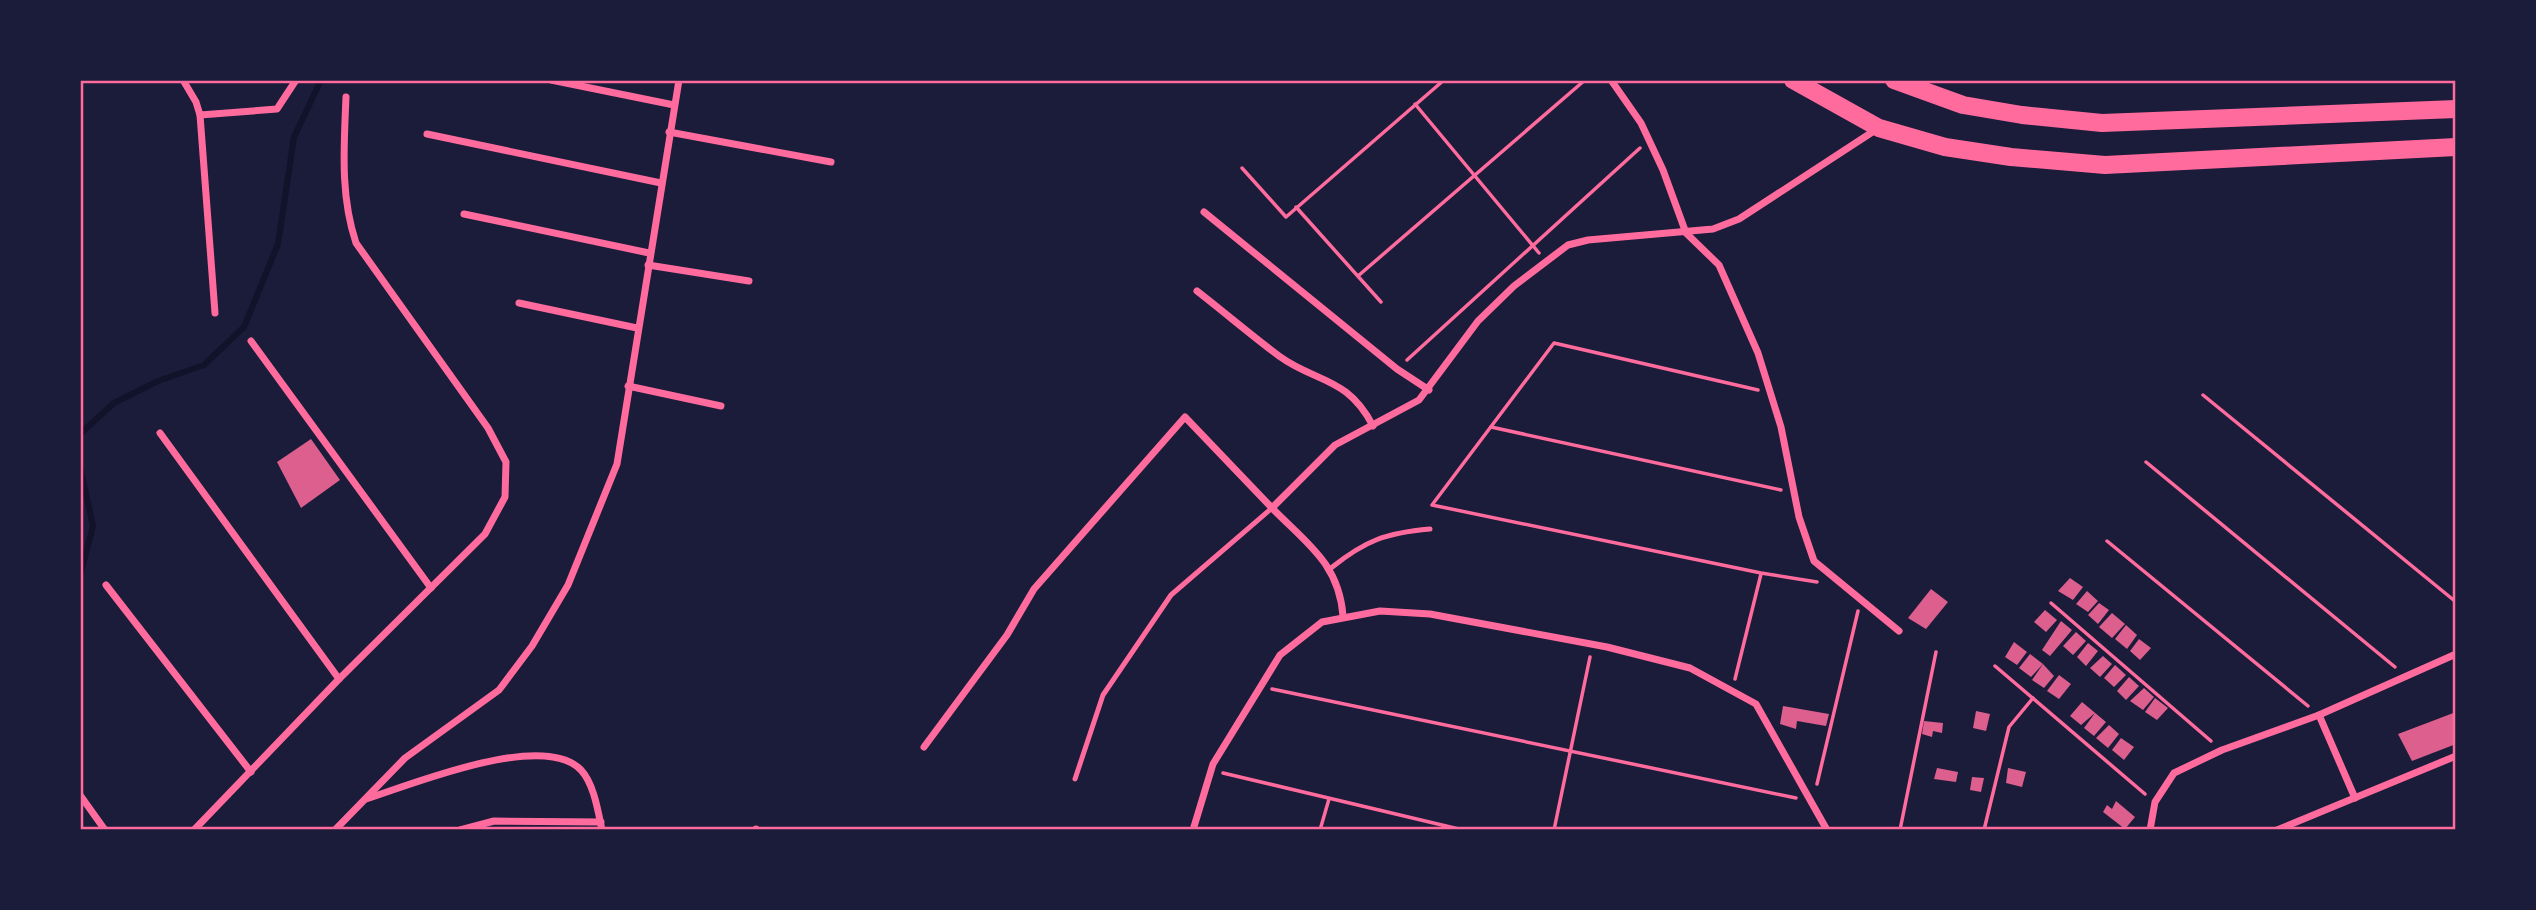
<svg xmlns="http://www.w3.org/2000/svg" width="2536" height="910" font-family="'Sofia Sans Condensed',sans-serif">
<rect width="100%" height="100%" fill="#1b1b3a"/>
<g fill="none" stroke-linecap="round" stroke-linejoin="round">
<g stroke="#12122b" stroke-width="6">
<path d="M80,434L114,403L158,381L204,365L244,327L278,244L294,137L321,80"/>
<path d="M80,466L93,526L80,576"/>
</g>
</g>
<g fill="#dd5f8e">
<path d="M311,439L340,480L301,508L277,462Z"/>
<path d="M2070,578L2083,587L2073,600L2058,591Z"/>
<path d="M1931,589L1948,602L1926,629L1908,618Z"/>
<path d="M2087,591L2098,601L2088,612L2076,604Z"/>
<path d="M2099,603L2109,610L2098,624L2088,615Z"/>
<path d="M2045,610L2057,620L2046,632L2034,622Z"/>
<path d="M2112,613L2125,624L2112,638L2099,627Z"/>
<path d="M2061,621L2072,630L2050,656L2042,650Z"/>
<path d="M2126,625L2137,635L2127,649L2115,639Z"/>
<path d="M2076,632L2086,641L2073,655L2063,646Z"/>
<path d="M2139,639L2151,648L2140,660L2130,651Z"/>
<path d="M2014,642L2027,652L2017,665L2005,657Z"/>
<path d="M2088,643L2098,651L2086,666L2077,657Z"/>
<path d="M2030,654L2043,664L2031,677L2019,668Z"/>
<path d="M2103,656L2112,664L2100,677L2090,668Z"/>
<path d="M2043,664L2054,676L2044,688L2032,680Z"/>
<path d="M2115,665L2126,675L2114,687L2104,678Z"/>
<path d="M2059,675L2071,684L2059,699L2047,691Z"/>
<path d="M2129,677L2139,686L2126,700L2117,691Z"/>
<path d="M2144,688L2154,697L2143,710L2130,701Z"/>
<path d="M2155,698L2168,708L2157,720L2145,712Z"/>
<path d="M2082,702L2106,722L2094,736L2084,728L2095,713L2081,725L2070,716Z"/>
<path d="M1783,706L1829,714L1826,726L1797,721L1796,729L1780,724Z"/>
<path d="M1976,711L1990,714L1986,731L1973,728Z"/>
<path d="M2456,712V744L2412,761L2398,734Z"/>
<path d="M1924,721L1943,723L1942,733L1933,731L1932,737L1922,734Z"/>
<path d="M2109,725L2119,734L2108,748L2096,738Z"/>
<path d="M2121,738L2134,747L2124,760L2112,750Z"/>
<path d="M1937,768L1958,772L1956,782L1934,779Z"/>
<path d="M2008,768L2026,772L2022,787L2006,783Z"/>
<path d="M1972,777L1984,778L1981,792L1970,790Z"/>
<path d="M2116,801L2135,817L2125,829L2103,812L2107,805L2112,809Z"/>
</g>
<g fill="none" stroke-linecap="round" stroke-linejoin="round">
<g stroke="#ff6b9d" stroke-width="3.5">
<path d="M1415,104L1539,253"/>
<path d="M1242,168L1286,217L1444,80"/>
<path d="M1296,207L1381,302"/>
<path d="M1358,276L1585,80"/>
<path d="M1407,360L1640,148"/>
<path d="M1758,390L1554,343L1432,505L1761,573L1817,582"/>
<path d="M2203,395L2456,602"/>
<path d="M1491,427L1781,490"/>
<path d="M2146,462L2395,667"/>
<path d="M2107,541L2308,706"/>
<path d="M2051,603L2211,741"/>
<path d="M1995,666L2145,794"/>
<path d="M1735,679L1761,574"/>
<path d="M1272,689L1796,798"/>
<path d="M1223,773L1463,830"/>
<path d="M1817,784L1858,611"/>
<path d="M1320,830L1329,799"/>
<path d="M1554,830L1590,657"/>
<path d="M1900,830L1936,652"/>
<path d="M1984,830L2009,727L2033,698"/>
</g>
<g stroke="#ff6b9d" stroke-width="5">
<path d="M1331,568C1366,540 1386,533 1430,529"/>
<path d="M1075,779L1103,695L1171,595L1272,508"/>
</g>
<g stroke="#ff6b9d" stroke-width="7">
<path d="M183,80L196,102L200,115L277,109L296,80"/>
<path d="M551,80L674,105"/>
<path d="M1611,80L1641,123L1663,170L1686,233L1719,265L1758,353L1781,427L1799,517L1814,561L1899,631"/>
<path d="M200,115L215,313"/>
<path d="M669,132L831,162"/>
<path d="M427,134L661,183"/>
<path d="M1204,212L1397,369L1429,390"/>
<path d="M464,214L649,253"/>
<path d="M648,265L749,281"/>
<path d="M1197,291C1224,312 1251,335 1279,356C1316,383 1347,376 1373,426"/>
<path d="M519,303L637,328"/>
<path d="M251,341L431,588"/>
<path d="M628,386L721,406"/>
<path d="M160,433L339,679"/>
<path d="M106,585L251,772"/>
<path d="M1343,616C1339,563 1306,543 1272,508L1335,445L1419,400L1478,321L1514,286L1568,245L1588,240L1713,229L1739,219L1877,129"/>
<path d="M2319,715L2355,798"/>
<path d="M924,747L1007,635L1034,589L1185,417L1272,508"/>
<path d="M80,795L105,830"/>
<path d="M366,799C411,785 543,730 581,770C594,784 598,811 602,830"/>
<path d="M194,830L339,679L485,534L505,497L506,462L488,428L356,243C340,195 344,147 346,97"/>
<path d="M335,830L405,758L499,690L532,646L568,585L617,464L679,80"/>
<path d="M460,830L494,821L601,822"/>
<path d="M756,830V829"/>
<path d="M1193,830L1213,764L1280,655L1322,622L1380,611L1430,614L1607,647L1690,668L1756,704L1827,830"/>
<path d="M2150,830L2155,802L2174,773L2222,750L2319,715L2456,654"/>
<path d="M2277,830L2456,756"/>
</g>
<g stroke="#ff6b9d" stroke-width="18">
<path d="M1793,80L1879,128L1945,147L2011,157L2105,165L2456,147"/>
<path d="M1894,80L1963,105L2022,115L2102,123L2456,109"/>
</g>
</g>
<rect width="2536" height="910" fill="none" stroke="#1b1b3a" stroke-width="164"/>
<rect x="82" y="82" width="2372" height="746" fill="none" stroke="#ff6b9d" stroke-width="2.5"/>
</svg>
